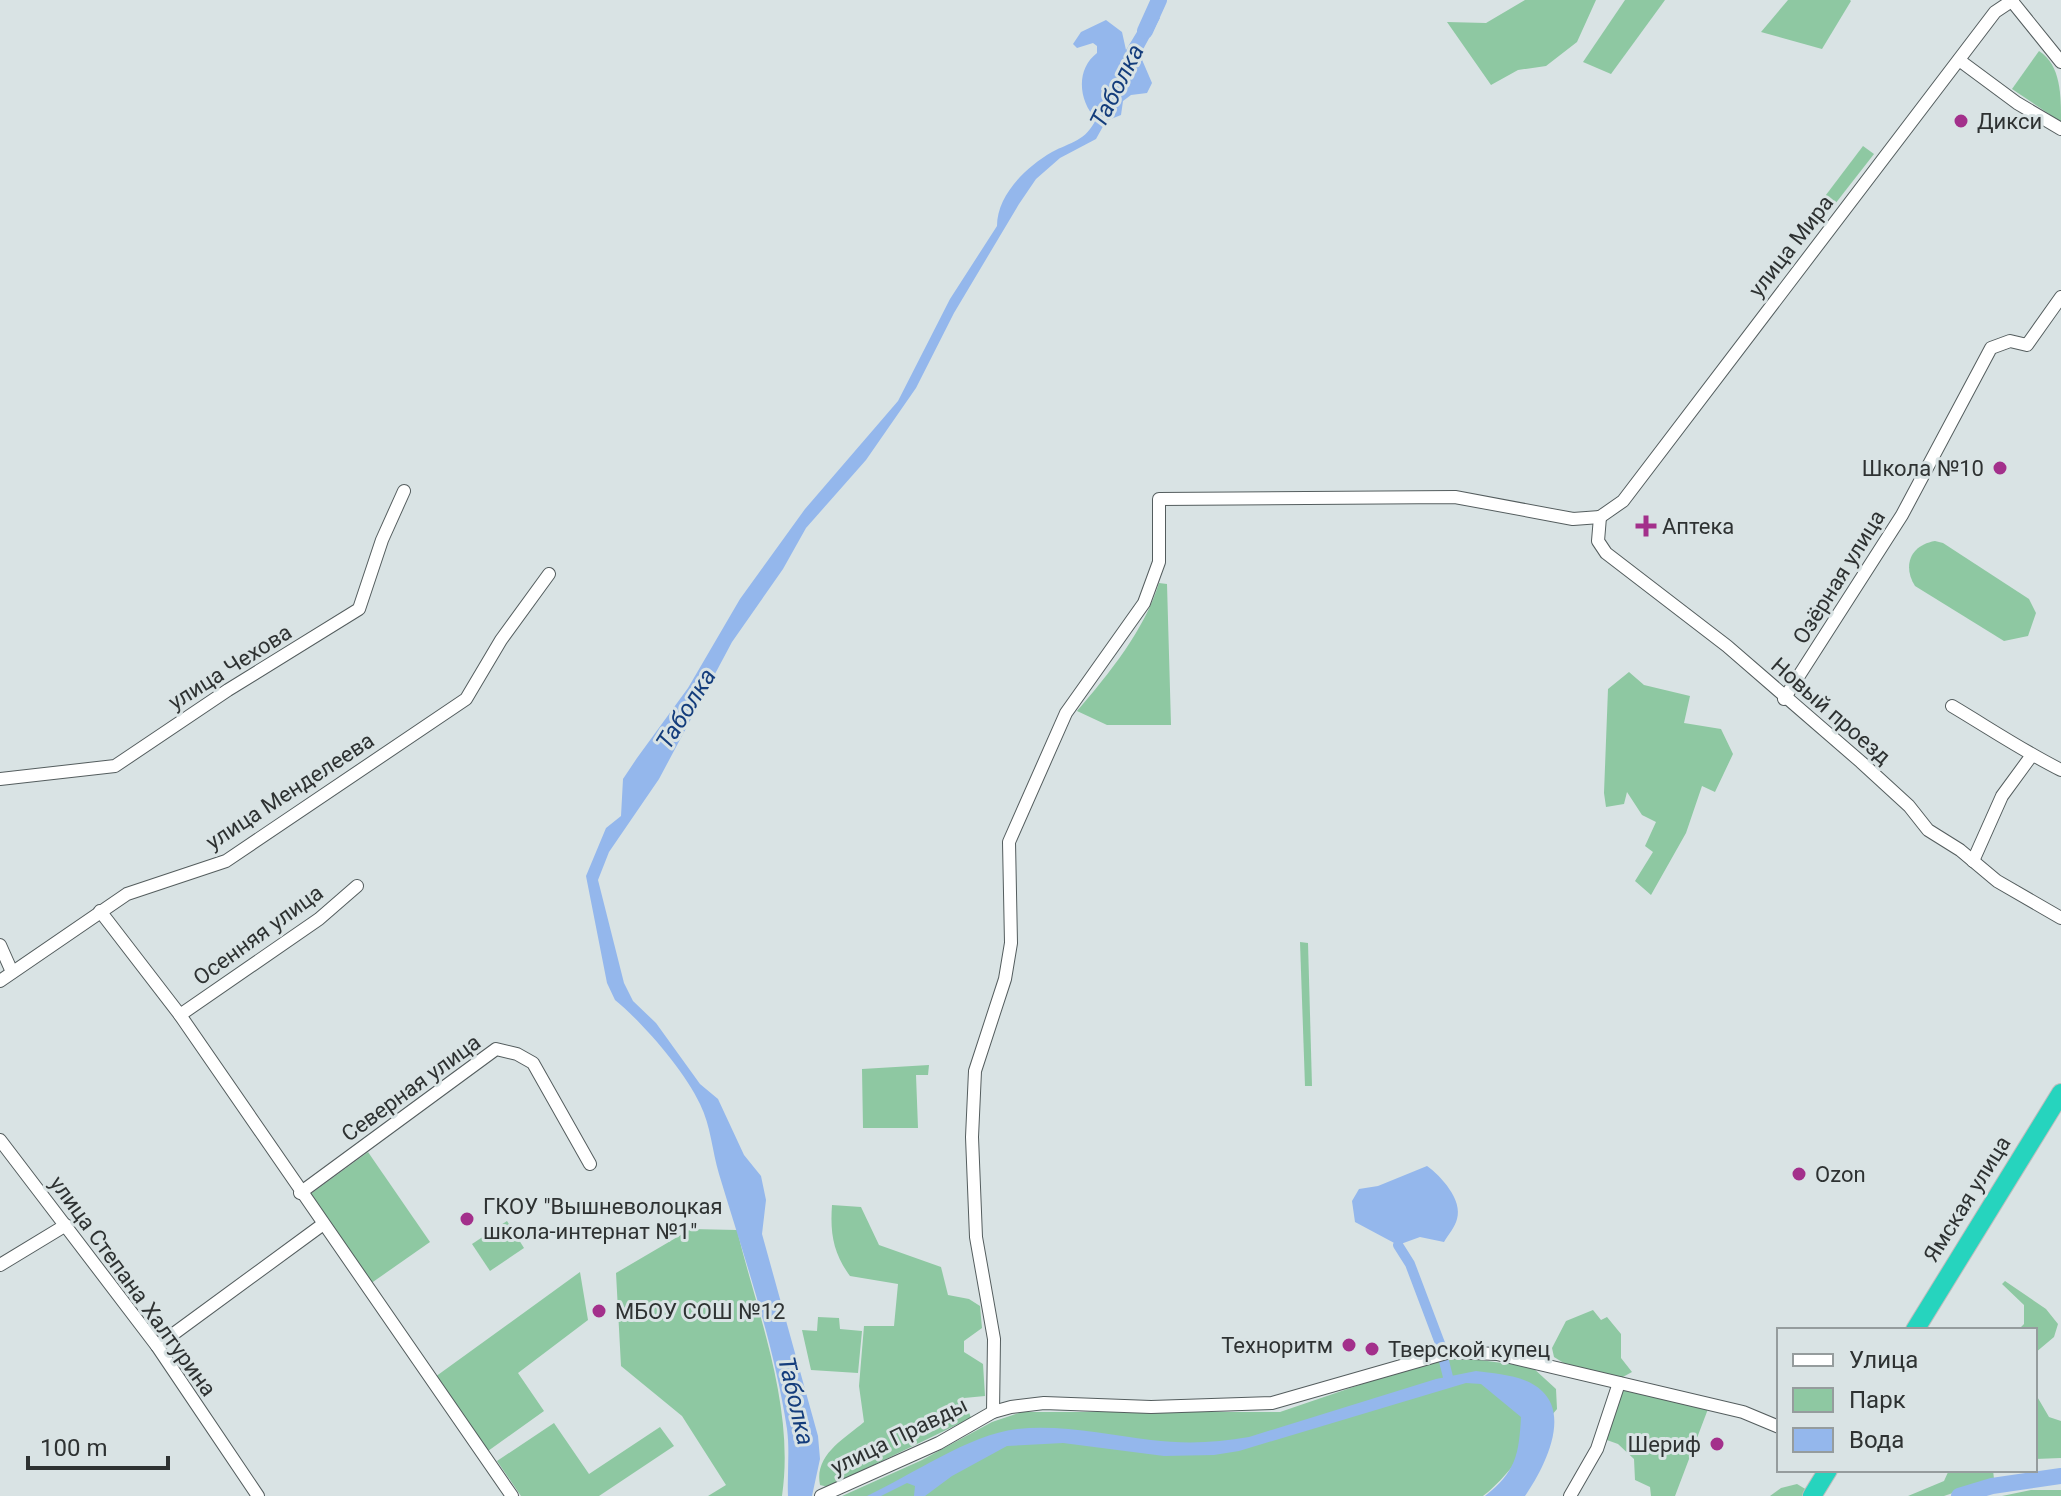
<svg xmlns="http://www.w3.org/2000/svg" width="2061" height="1496" font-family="Roboto,sans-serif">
<rect width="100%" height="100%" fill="#d9e3e4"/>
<g fill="#8ec8a2">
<path d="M1525,0H1596L1577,42L1546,66L1518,70L1491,85L1447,22L1486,23Z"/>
<path d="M1625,0H1665L1611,74L1583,62Z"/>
<path d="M1788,0H1850L1851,1L1822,49L1761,32Z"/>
<path d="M2039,51C2061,65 2061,95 2061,122L2012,89Z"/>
<path d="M1863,146L1874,154L1810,236L1801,228Z"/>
<path d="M1935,541L1943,543L2029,599L2036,613L2028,636L2004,641L1915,586C1902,565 1911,545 1935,541Z"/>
<path d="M1159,583L1167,584L1171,725H1107L1077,711C1109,674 1145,629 1159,583Z"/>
<path d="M1629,672L1644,685L1690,696L1684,723L1721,729L1733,754L1715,792L1702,786L1686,833L1651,895L1635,881L1653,852L1645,846L1656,822L1642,815L1627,792L1624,804L1606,807L1604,793L1608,689Z"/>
<path d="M1300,942L1308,943L1312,1086H1305Z"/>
<path d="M929,1065L928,1075H916L918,1128H863L862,1069Z"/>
<path d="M368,1152L430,1242L370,1284L309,1195Z"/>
<path d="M832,1205L861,1207L879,1245L941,1267L948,1295L969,1299L980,1306L982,1328L964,1341V1352L983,1364L985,1396L964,1398L971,1418L828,1487L820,1485C814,1455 844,1439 864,1422L859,1386L864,1326H894L898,1284L850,1276C833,1253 830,1233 832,1205Z"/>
<path d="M507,1221L524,1248L490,1271L472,1244Z"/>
<path d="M691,1229L737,1230C758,1316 795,1407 782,1496H708L726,1485L682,1416L621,1366L616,1273Z"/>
<path d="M580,1272L588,1320L518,1373L544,1411L488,1451L435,1377Z"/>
<path d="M2005,1281L2046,1309L2058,1324L2054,1337L2035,1353V1330H2018L2024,1324V1305L2002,1284Z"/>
<path d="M1593,1310L1601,1320L1607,1317L1621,1334V1358L1632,1372L1621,1378L1567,1365L1554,1357L1552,1348L1566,1321Z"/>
<path d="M818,1317L839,1318L840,1329L862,1331L858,1373L811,1370L802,1330L817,1331Z"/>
<path d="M1458,1357L1532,1367L1556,1389L1557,1409C1532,1437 1512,1474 1483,1496H842L922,1460L992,1422L1022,1412H1280L1409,1368Z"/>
<path d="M1620,1389L1708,1409L1675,1496H1651L1650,1487L1635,1480L1634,1459L1618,1444L1604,1439Z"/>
<path d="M2035,1393L2049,1417L2061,1421V1458L2035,1459Z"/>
<path d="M554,1423L589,1474L660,1427L674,1446L599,1496H521L497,1461Z"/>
<path d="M1949,1470H1993L1994,1479L1944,1496H1908L1944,1481Z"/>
<path d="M1797,1484L1807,1490L1804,1496H1770L1781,1488Z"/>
<path d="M2031,1490H2061V1496H2002Z"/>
</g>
<g fill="#94b7ec">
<path d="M1149,12L1160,18L1140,55L1152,83L1147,93L1131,95L1123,101L1121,115L1106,121L1096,139L1060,158L1036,179L1019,204L954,313L916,388L866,460L806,528L783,569L732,642L659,779L609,852L598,880L624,983L633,1001L656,1023L700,1084L718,1099L744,1155L761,1176L766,1200L762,1234L818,1436L820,1459L812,1496H788C787,1474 790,1451 787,1429C774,1343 744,1257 719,1174C712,1151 711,1126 700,1104C684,1070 644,1024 615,1000L607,983L586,876L606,828L621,816L623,779L637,758L688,688L740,599L805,509L898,401L950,299L997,226C997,195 1026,167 1052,152C1071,142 1086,141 1096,119C1078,100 1076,69 1097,53V46L1093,43L1077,48L1073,44L1081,32L1106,20L1122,32L1126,50Z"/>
<path d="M1427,1166C1441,1176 1463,1200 1457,1219C1455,1227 1448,1235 1444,1242L1420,1237L1398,1245L1355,1222L1352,1201L1359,1189L1378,1186Z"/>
<path d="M1476,1371C1497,1374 1526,1375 1542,1391C1571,1418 1542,1471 1525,1496H1485C1516,1472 1519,1454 1521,1417L1481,1384L1466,1383L1239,1451L1214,1455L1164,1456L1063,1443L1007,1446L952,1476L925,1496H914L915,1486L907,1483L881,1496H867C912,1475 968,1435 1017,1429C1061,1424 1108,1435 1151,1440C1184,1444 1216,1443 1249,1437L1436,1379Z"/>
</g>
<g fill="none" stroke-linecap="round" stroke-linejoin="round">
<g stroke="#94b7ec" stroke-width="10">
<path d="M1398,1245L1410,1264L1441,1346"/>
<path d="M1444,1361L1448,1377"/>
</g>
<g stroke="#94b7ec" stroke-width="16">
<path d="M1145,31L1159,0"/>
<path d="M1959,1496L1992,1486L2061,1476"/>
</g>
<g stroke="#545d5e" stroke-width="14">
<g id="minor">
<path d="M2011,0L2061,62"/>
<path d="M1959,60L2017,103L2061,129"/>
<path d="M1600,517L1623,501L1995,12L2013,0"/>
<path d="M1600,517L1598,541L1606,553L1727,646L1861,762L1909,806L1928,830L1960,850L1997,881L2061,918"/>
<path d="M1784,699L1902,515L1991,348L2010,341L2027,345L2061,297"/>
<path d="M1952,706C1989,728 2023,751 2061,770"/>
<path d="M0,779L115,766L228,690L359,609L382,540L404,491"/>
<path d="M1973,861L2002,796L2032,755"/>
<path d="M100,911L180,1015L512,1496"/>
<path d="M0,945L12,972"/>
<path d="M0,981L127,894L226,861L466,699L501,640L549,574"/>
<path d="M180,1015L319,919L357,886"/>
<path d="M0,1140L157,1346L258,1496"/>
<path d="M300,1193L496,1049L517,1054L533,1063L590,1164"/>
<path d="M0,1265L66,1225"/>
<path d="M157,1346L322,1225"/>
<path d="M993,1412L994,1339L976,1237L972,1137L975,1071L1005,979L1011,943L1009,842L1066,713L1144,603L1159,562V499L1455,497L1573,519L1600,517"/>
<path d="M821,1496L939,1443L993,1412L1011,1407L1044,1403L1151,1407L1272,1403L1450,1352L1497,1354L1743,1412L1779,1427"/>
<path d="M1570,1496L1597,1449L1619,1383"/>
</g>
</g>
<g stroke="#bcbdbd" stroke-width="20">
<g id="highway">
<path d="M1915,1330L2061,1093"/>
<path d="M1812,1496L1828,1470"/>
</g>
</g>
<use href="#minor" stroke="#fff" stroke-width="12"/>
<use href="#highway" stroke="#26d4be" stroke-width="18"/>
</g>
<g fill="#a3308b" stroke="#d9e3e4" stroke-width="3">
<circle cx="1961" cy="121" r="8"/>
<circle cx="2000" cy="468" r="8"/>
<path d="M1642 514h8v8h8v8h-8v8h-8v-8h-8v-8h8z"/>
<circle cx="1799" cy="1174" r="8"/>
<circle cx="467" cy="1219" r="8"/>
<circle cx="599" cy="1311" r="8"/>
<circle cx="1349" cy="1345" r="8"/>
<circle cx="1372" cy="1349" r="8"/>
<circle cx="1717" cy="1444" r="8"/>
</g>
<g text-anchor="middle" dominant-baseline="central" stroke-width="6" stroke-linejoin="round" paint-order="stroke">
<g font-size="22" fill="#2e3232" stroke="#d9e3e4" text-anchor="start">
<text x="1977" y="121">Дикси</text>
<text x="1984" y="468" text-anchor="end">Школа №10</text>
<text x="1662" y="526">Аптека</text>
<text x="1815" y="1174">Ozon</text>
<text x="483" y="1206">ГКОУ "Вышневолоцкая<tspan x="483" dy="25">школа-интернат №1"</tspan></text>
<text x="615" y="1311">МБОУ СОШ №12</text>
<text x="1333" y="1345" text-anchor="end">Техноритм</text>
<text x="1388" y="1349">Тверской купец</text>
<text x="1701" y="1444" text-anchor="end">Шериф</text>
</g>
<g font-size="22" fill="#2e3232" stroke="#d9e3e4">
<text transform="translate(1791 246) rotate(-52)">улица Мира</text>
<text transform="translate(1839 577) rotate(-58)">Озёрная улица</text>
<text transform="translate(230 667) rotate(-32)">улица Чехова</text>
<text transform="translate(1831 711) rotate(41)">Новый проезд</text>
<text transform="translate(290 791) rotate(-33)">улица Менделеева</text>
<text transform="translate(258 935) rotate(-36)">Осенняя улица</text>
<text transform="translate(411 1088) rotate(-36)">Северная улица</text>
<text transform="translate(1967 1199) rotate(-58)">Ямская улица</text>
<text transform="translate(133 1286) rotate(54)">улица Степана Халтурина</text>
<text transform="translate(899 1436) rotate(-26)">улица Правды</text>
</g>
<g font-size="24" font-style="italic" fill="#143d7c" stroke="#d9e3e4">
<text transform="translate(1117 86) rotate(-63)">Таболка</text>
<text transform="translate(686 709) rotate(-58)">Таболка</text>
<text transform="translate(796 1401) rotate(77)">Таболка</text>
</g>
</g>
<rect x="1777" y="1328" width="260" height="144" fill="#d9e3e4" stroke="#959c9d" stroke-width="2"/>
<rect x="1793" y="1354" width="40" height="12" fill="#ffffff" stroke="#959c9d" stroke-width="2"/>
<text x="1849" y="1368" font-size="24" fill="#2e3232">Улица</text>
<rect x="1793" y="1388" width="40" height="24" fill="#8ec8a2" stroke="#959c9d" stroke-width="2"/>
<text x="1849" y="1408" font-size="24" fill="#2e3232">Парк</text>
<rect x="1793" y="1428" width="40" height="24" fill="#94b7ec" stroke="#959c9d" stroke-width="2"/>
<text x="1849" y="1448" font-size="24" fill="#2e3232">Вода</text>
<path d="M28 1456v12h140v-12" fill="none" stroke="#2e3232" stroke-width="4"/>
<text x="40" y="1456" font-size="24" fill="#2e3232" stroke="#d9e3e4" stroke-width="6" paint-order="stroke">100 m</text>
</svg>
